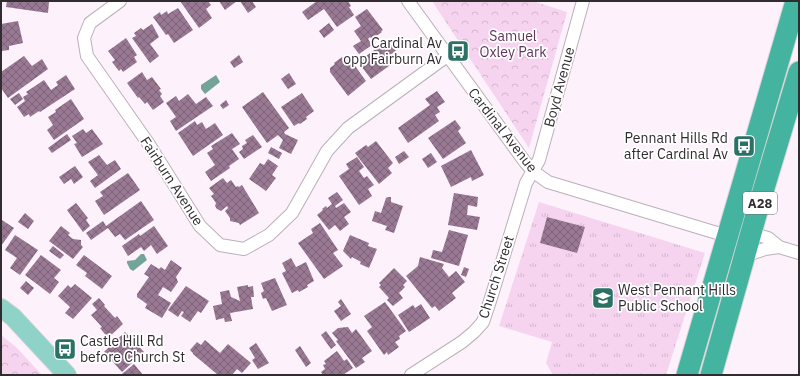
<svg xmlns="http://www.w3.org/2000/svg" width="800" height="376" font-family="'IBM Plex Sans',sans-serif">
<defs>
<pattern id="grass-tufts" width="24" height="20" patternUnits="userSpaceOnUse"><rect width="24" height="20" fill="#f6d4f0"/><path d="M3 7l-1-3M5 7V3M7 7l1-3M15 17l-1-3M17 17v-4M19 17l1-3" fill="none" stroke="#d3b6ce"/></pattern>
<pattern id="park-crowns" width="20" height="18" patternUnits="userSpaceOnUse"><rect width="20" height="18" fill="#f6d4f0"/><path d="M2 6a3 3 0 1 1 6 0M12 15a3 3 0 1 1 6 0" fill="none" stroke="#d3b6ce"/></pattern>
<pattern id="building-cross-hatch" width="8" height="8" patternUnits="userSpaceOnUse"><rect width="8" height="8" fill="#987893"/><path d="M0 0l8 8M0 8l8-8" fill="none" stroke="#7d6378"/></pattern>
</defs>
<rect width="100%" height="100%" fill="#fdf1fb"/>
<path fill="url(#grass-tufts)" d="M539,202L705,253L666,375H553L546,363L552,342L499,326Z"/>
<g fill="url(#park-crowns)">
<path d="M432,1H533L567,12L529,148Z"/>
<path d="M1,335L16,347L42,375H1Z"/>
</g>
<g fill="#72a49a">
<path d="M216,75L220,82L205,94L201,89V85Z"/>
<path d="M141,254H144L147,260L133,271L130,269L127,263V261L135,260Z"/>
</g>
<g fill="url(#building-cross-hatch)">
<path d="M7,1L49,2L48,13L6,7Z"/>
<path d="M180,1H208L211,5L206,9L212,18L199,28Z"/>
<path d="M219,1H237L225,10Z"/>
<path d="M240,1H252L256,7L248,13Z"/>
<path d="M317,1H348L351,6L349,7L354,15L337,27L324,9L308,20L302,12Z"/>
<path d="M178,8L193,30L174,43L168,34L166,35L153,17L160,12L161,15L167,11L168,14Z"/>
<path d="M367,9L383,30L381,31L382,32L372,39L370,37L368,39L372,45L359,54L353,46L361,41L354,31L361,26L355,17Z"/>
<path d="M18,21L23,43L9,46V50L1,51V24Z"/>
<path d="M329,23L334,30L324,38L319,31Z"/>
<path d="M152,24L159,37L150,44L159,56L150,63L132,38L136,36L134,33L141,28L143,30Z"/>
<path d="M126,38L137,55L134,57L137,62L123,72L121,69L119,71L112,62L115,60L108,51Z"/>
<path d="M388,40L396,51L388,56L393,63L371,79L358,62Z"/>
<path d="M239,55L243,62L234,68L230,62Z"/>
<path d="M24,56L32,66L42,59L48,69L8,98L1,88V72Z"/>
<path d="M342,57L345,62L350,59L366,81L348,96L330,72V68L335,64L334,63Z"/>
<path d="M142,72L147,80L152,77L161,89L159,90L162,94L160,96L164,102L153,110L147,102L145,104L139,97L138,98L127,83Z"/>
<path d="M289,73L296,84L288,89L281,79Z"/>
<path d="M66,75L75,89L40,112L39,111L30,117L29,114L24,117L17,107L25,101L23,97L28,94L26,92L44,80L51,90L58,85L56,82Z"/>
<path d="M437,91L445,102L437,107L440,112L435,115L439,121L408,143L398,128L430,105L425,99Z"/>
<path d="M263,92L289,128L284,132L285,134L298,140L291,154L279,148L283,140L278,135L267,143L242,107Z"/>
<path d="M19,93L23,99L15,105L10,99Z"/>
<path d="M302,93L314,111L306,117L307,119L300,124L299,123L294,126L281,107Z"/>
<path d="M188,94L196,104L206,97L213,106L176,131L170,121L176,117L166,103L176,96L179,101Z"/>
<path d="M71,99L84,119L54,140L47,130L53,125L48,117L56,112L55,110Z"/>
<path d="M226,100L229,105L223,109L220,105Z"/>
<path d="M455,120L461,128L458,131L466,143L443,159L428,138Z"/>
<path d="M195,121L197,125L202,122L206,129L215,123L223,135L193,156L178,133Z"/>
<path d="M83,129L86,133L92,129L103,144L82,157L74,144L77,143L72,136Z"/>
<path d="M232,133L240,144L232,149L239,159L229,166L230,168L211,181L205,172L215,165L207,153L213,149L211,146Z"/>
<path d="M67,134L71,140L52,153L48,148Z"/>
<path d="M253,135L262,147L244,159L239,152L243,149L242,146L247,143L245,140Z"/>
<path d="M376,141L393,163L388,168L392,173L379,184L355,153L366,145L368,147Z"/>
<path d="M271,147L282,153L279,159L268,153Z"/>
<path d="M471,150L484,175L472,181L471,177L451,187L441,166Z"/>
<path d="M404,151L409,157L399,164L395,157Z"/>
<path d="M431,153L437,162L428,168L422,159Z"/>
<path d="M99,155L107,165L115,160L121,169L95,188L90,181L98,175L88,162Z"/>
<path d="M357,157L364,167L359,171L364,178L367,176L374,185L368,189L372,196L359,205L339,176L349,169L346,164Z"/>
<path d="M268,159L278,166L272,175L276,178L266,191L249,179L260,163L264,165Z"/>
<path d="M75,166L83,177L74,184L71,179L64,184L59,177Z"/>
<path d="M128,173L140,190L104,215L95,201L103,196L100,192Z"/>
<path d="M223,178L227,183L231,180L236,187L238,186L239,187L242,185L259,213L240,225L239,223L230,221V218L225,211L228,208L227,206L221,211L217,209L215,206L216,203L211,196L214,194L209,188Z"/>
<path d="M337,192L343,200L335,206L336,208L344,203L351,212L344,217L349,224L340,231L335,225L329,230L317,215L323,210L322,209L326,206L327,208L332,204L328,198Z"/>
<path d="M454,193L478,197L477,207L468,205L467,215L480,217L477,230L448,225Z"/>
<path d="M388,197H391V202L403,206L394,233L385,230L387,226L372,221L375,211L381,213L386,198Z"/>
<path d="M141,201L154,220L125,240L120,234L115,237L108,228L91,240L86,233L103,221L106,226Z"/>
<path d="M76,203L88,218L86,220L90,226L83,232L67,210Z"/>
<path d="M25,213L34,221L28,229L18,222Z"/>
<path d="M547,217L585,227L577,253L540,243Z"/>
<path d="M2,220L14,228L1,246V221Z"/>
<path d="M320,223L338,250L333,253L343,266L324,279L298,243L313,233L311,229Z"/>
<path d="M61,226L70,233L68,235L73,239L81,240V245L83,247L73,259L49,241Z"/>
<path d="M154,226L168,246L157,254L151,245L144,251L141,247L128,256L122,246L139,234L140,236Z"/>
<path d="M449,230L468,235L459,266L431,258L433,250L442,252Z"/>
<path d="M15,235L38,250L20,275L10,268L17,258L5,250Z"/>
<path d="M350,235L369,243L368,246L377,249L369,268L360,264L361,262L352,257L351,259L343,251Z"/>
<path d="M53,246L64,255L60,259L49,251Z"/>
<path d="M41,255L61,270L54,278L59,282L50,294L25,275Z"/>
<path d="M84,255L112,276L102,289L85,276L87,273L76,265Z"/>
<path d="M420,257L444,264L442,268L449,277L456,271L465,282L452,293L456,298L439,311L435,306L432,308L406,276L418,266Z"/>
<path d="M291,258L296,267L306,262L314,281L307,285L308,287L299,292L298,290L292,293L282,273L286,271L282,263Z"/>
<path d="M171,260L182,268L176,277L178,282L171,292L163,287L158,295L171,303L162,318L145,308L147,304L137,297V294L149,277L144,274L151,264L159,269L161,267L165,270Z"/>
<path d="M464,267L469,269L466,277L461,275Z"/>
<path d="M394,268L407,281L403,285L405,287L399,293L403,298L393,306L387,300L389,298L379,287L381,285L379,283Z"/>
<path d="M275,278L287,305L272,311L266,298L263,299L261,293L264,291L261,283Z"/>
<path d="M26,281L34,288L28,295L20,288Z"/>
<path d="M75,284L92,298L73,319L65,313L70,307L58,296L68,285L71,288Z"/>
<path d="M248,285V287L253,286L254,297H251L253,309L230,313L232,321L225,322L224,318L216,320L213,306L222,304L220,292L229,290L231,297L240,301L237,287Z"/>
<path d="M186,286L209,301L201,313L198,311L190,322L181,316L184,312L182,311L178,317L168,310Z"/>
<path d="M99,298L105,305L104,306L115,318L117,316L123,324L108,338L100,328L102,327L91,315L97,310L92,304Z"/>
<path d="M341,299L351,314L341,321L334,311L341,306L338,302Z"/>
<path d="M385,302L406,331L399,336L400,339L395,342L399,347L388,355L387,352L384,355L367,331L372,327L364,316Z"/>
<path d="M421,304L430,318L409,332L398,315L413,305L415,308Z"/>
<path d="M348,327L352,333L356,329L372,351L362,358L365,362L356,368L336,341L338,340L332,333L338,328Z"/>
<path d="M326,331L336,345L331,349L321,335Z"/>
<path d="M125,332L144,352L122,372L104,352Z"/>
<path d="M205,340L220,353L228,344L251,363L242,373L237,369L232,375H218L193,354V353L190,350L197,342L201,345Z"/>
<path d="M256,343L269,363L258,369L252,360L255,358L249,348Z"/>
<path d="M300,346L311,363L306,367L295,350Z"/>
<path d="M337,351L344,361L347,359L353,368L343,375H323L321,372L325,369L323,365L326,364L324,361Z"/>
<path d="M134,364L143,375H124L122,374Z"/>
</g>
<g fill="none" stroke-linecap="round" stroke-linejoin="round">
<g stroke="#bbb0b9" stroke-width="14">
<g id="street">
<path d="M120,1L90,23L84,38L87,56L148,143L200,226L220,245L244,249L269,235L292,213L327,151L348,128L447,56"/>
<path d="M408,1L525,162L534,172L548,182L727,236"/>
<path d="M751,233L768,238L779,247L799,253"/>
<path d="M745,256L765,249L779,247"/>
<path d="M411,375L462,342L474,332L483,322L491,298L526,183L539,160L583,1"/>
</g>
</g>
<g stroke="#d6d5d6" stroke-width="20">
<path id="primary" d="M1,308L13,317L67,375"/>
</g>
<g stroke="#d6d5d6" stroke-width="23">
<g id="highway">
<path d="M687,375L796,1"/>
<path d="M711,375L758,208L799,72"/>
</g>
</g>
<use href="#street" stroke="#fff" stroke-width="12"/>
<use href="#primary" stroke="#8fd2c7" stroke-width="18"/>
<use href="#highway" stroke="#44b4a1" stroke-width="21"/>
</g>
<defs>
<g id="bus-square" transform="scale(1.15)"><rect x="-9" y="-9" width="18" height="18" rx="4" fill="#2b7165" stroke="#fff"/><path d="M-5-6H5V4H4V6H2V4H-2V6H-4V4H-5ZM-3.5-4V0h7V-4ZM-3.5 1.2v1.5H-2V1.2ZM2 1.2v1.5H3.5V1.2Z" fill="#fff"/></g>
<g id="school-square" transform="scale(1.15)"><rect x="-9" y="-9" width="18" height="18" rx="4" fill="#2b7165" stroke="#fff"/><path d="M0-5L7-2L0 1L-7-2ZM-4 1L0 2.5L4 1V4Q0 6-4 4Z" fill="#fff"/></g>
</defs>
<g fill-rule="evenodd">
<use href="#bus-square" x="458" y="51"/>
<use href="#bus-square" x="744" y="146"/>
<use href="#school-square" x="603" y="298"/>
<use href="#bus-square" x="65" y="349"/>
</g>
<g text-anchor="middle" dominant-baseline="central" stroke-width="3.5" stroke-linejoin="round" paint-order="stroke">
<rect fill="#fff" stroke="#6f6b6e" stroke-width="1" x="743" y="192" width="34" height="22" rx="3"/>
<g font-size="13" font-weight="bold" fill="#312c30">
<text x="760" y="203">A28</text>
</g>
<g font-size="14" fill="#60335b" stroke="#fff">
<text x="513" y="36">Samuel<tspan x="513" dy="16">Oxley Park</tspan></text>
</g>
<g font-size="14" fill="#312c30" stroke="#fff" text-anchor="end">
<text x="442" y="43">Cardinal Av<tspan x="442" dy="16">opp Fairburn Av</tspan></text>
<text x="728" y="138">Pennant Hills Rd<tspan x="728" dy="16">after Cardinal Av</tspan></text>
<text x="618" y="290" text-anchor="start">West Pennant Hills<tspan x="618" dy="16">Public School</tspan></text>
<text x="80" y="341" text-anchor="start">Castle Hill Rd<tspan x="80" dy="16">before Church St</tspan></text>
</g>
<g font-size="14" fill="#312c30" stroke="#fff">
<text transform="translate(559 87) rotate(-75)">Boyd Avenue</text>
<text transform="translate(503 130) rotate(52)">Cardinal Avenue</text>
<text transform="translate(172 181) rotate(57)">Fairburn Avenue</text>
<text transform="translate(496 277) rotate(-72)">Church Street</text>
</g>
</g>
<rect width="800" height="376" fill="none" stroke="#312c30" stroke-width="4"/>
</svg>
